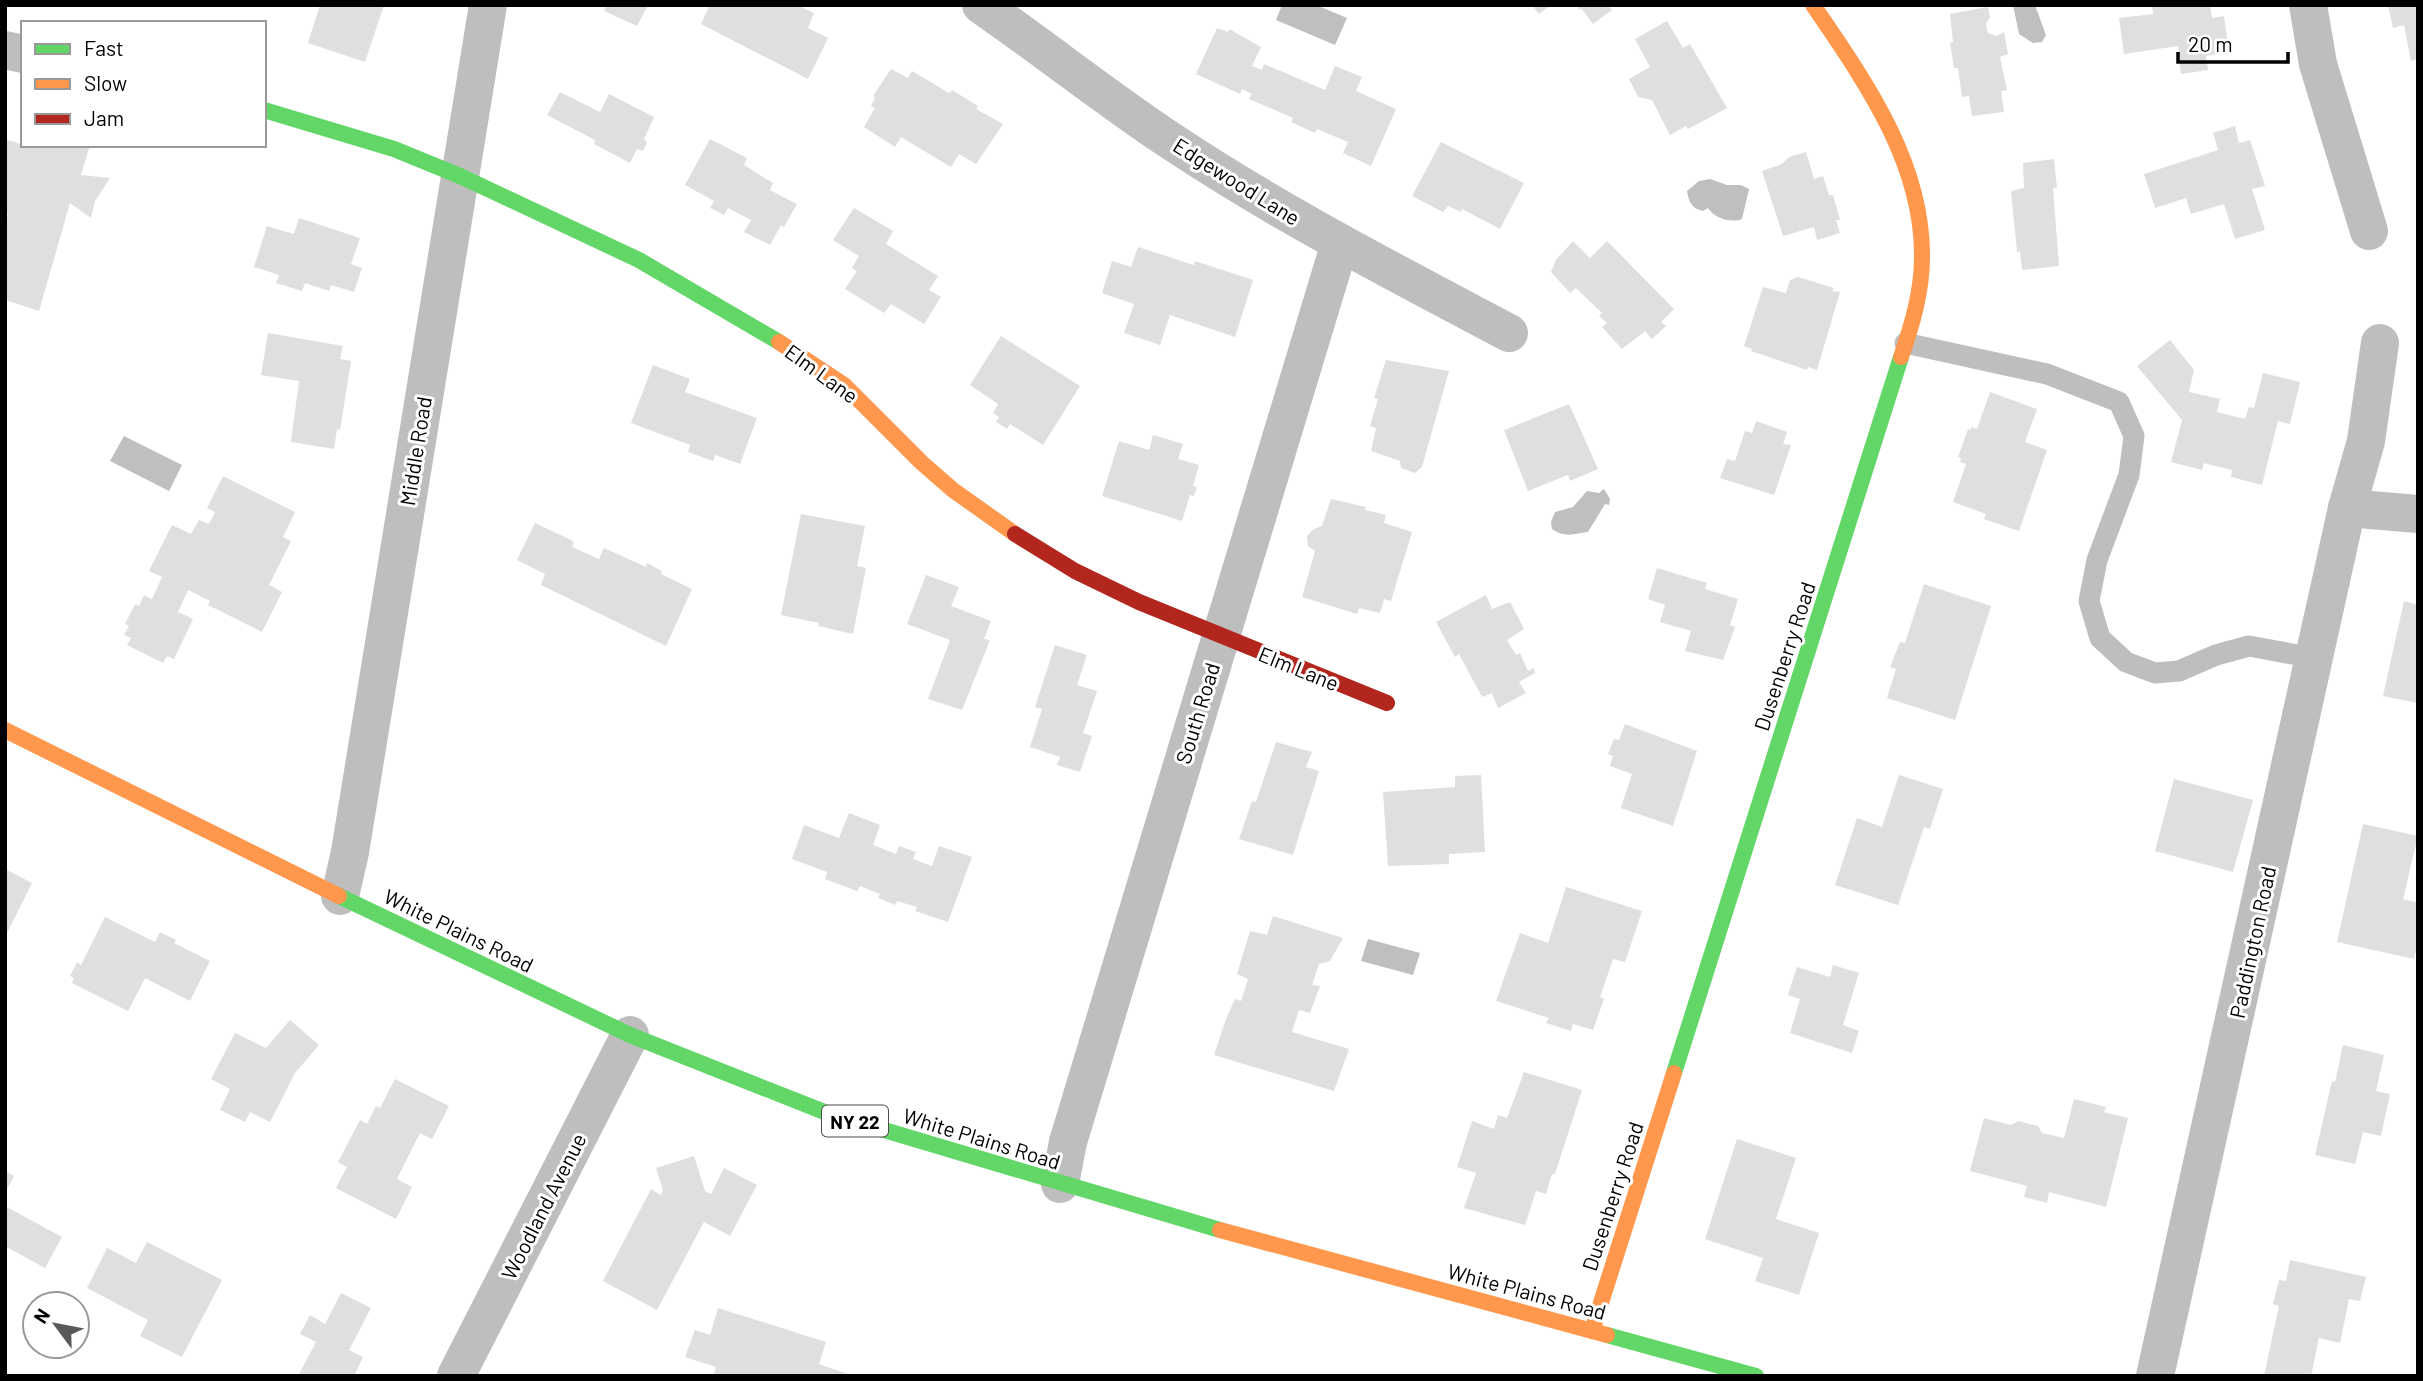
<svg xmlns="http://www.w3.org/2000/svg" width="2423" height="1381" font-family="Barlow,sans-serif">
<rect width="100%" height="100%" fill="#fff"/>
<g fill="#bfbfbf">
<path d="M1282,5H1316L1347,18L1335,45L1276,20Z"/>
<path d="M2013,5H2035L2046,35L2042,42L2033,43L2019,34Z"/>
<path d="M1710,179L1727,185H1741L1749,189L1742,219C1731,223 1715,219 1708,208L1703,211C1691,208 1689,202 1687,191L1699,181Z"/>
<path d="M124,436L182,465L169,491L110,461Z"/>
<path d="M1604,489L1610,499L1609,505L1605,504L1588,532C1573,534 1565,538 1552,529L1551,522L1555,512L1573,507L1587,491L1599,493Z"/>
<path d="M1368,939L1420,953L1413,975L1361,961Z"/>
</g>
<g fill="#dfdfdf">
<path d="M320,5H384L365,62L308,43Z"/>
<path d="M607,5H648L637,26L604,11Z"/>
<path d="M710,5H797L814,13L808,28L828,38L808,79L701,24Z"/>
<path d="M1532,5H1551L1539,14Z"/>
<path d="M1576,5H1608L1612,10L1593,24L1581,8L1580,10Z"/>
<path d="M2152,5H2210L2212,18L2224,16L2228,45L2216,46L2218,54L2206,56L2208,70L2181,74L2178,46L2124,54L2119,18L2153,14Z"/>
<path d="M2388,5H2418V59L2411,61L2404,25L2393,28Z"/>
<path d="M1988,7L1990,17L1986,24L1988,33L1996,36L2004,32L2008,54L2000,57L2007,90L2001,91L2004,112L1972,116L1969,96L1962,97L1958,68H1954L1950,43L1953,42L1950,14Z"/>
<path d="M1667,21L1683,48L1690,44L1727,108L1688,129L1686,126L1670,135L1652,100L1638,97L1629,79L1650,67L1635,39Z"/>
<path d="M1217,28L1228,32L1229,29L1261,47L1252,66L1262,70L1264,64L1325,90L1335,66L1362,77L1356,91L1396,109L1371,166L1343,153L1348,142L1317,129L1315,133L1291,122L1293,118L1249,99L1252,94L1242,89L1240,94L1196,74Z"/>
<path d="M891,69L908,78L912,71L949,93L952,90L978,106L976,109L1003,124L976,164L959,154L951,167L901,137L895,147L864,127L875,108L871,106L875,98L873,96Z"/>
<path d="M560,92L600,112L609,94L654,117L644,139L647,142L643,151L637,149L630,163L594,144L595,140L547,115Z"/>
<path d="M2235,126L2239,143L2250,140L2265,186L2252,189L2265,230L2235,239L2224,204L2191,214L2186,198L2155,208L2144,174L2218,150L2213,133Z"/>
<path d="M5,139L23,145H90L81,175L110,178L95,201L91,218L70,203L39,311L5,300V224L8,215L5,214Z"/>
<path d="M710,139L747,158L744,165L773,183L770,190L797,204L784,227L781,225L770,245L744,232L751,220L728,208L724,215L710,208L714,201L685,185Z"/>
<path d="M1441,142L1524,183L1500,229L1462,209L1461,212L1448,206L1443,212L1412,196Z"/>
<path d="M1806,152L1814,179L1823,176L1829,195H1833L1840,220H1836L1840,233L1817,240L1814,227L1783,236L1762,171L1782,164L1789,157Z"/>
<path d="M2054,159L2057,188H2053L2059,266L2022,270L2020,252H2017L2011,191L2024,188L2023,163Z"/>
<path d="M854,208L893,231L886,244L938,276L929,290L941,297L924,324L891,304L884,313L845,289L857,271L852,268L859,256L833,240Z"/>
<path d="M299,218L360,238L351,264L362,268L354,292L331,285L329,291L305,283L302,291L276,283L279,275L254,267L267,226L294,234Z"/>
<path d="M1573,241L1590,258L1607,241L1674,309L1661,322L1666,326L1652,339L1645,331L1622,349L1602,327L1607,323L1599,316L1602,313L1576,288L1570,293L1551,272L1556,260Z"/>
<path d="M1138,247L1194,265L1195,261L1253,280L1235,337L1170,315L1160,345L1124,333L1134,304L1102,293L1112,261L1131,267Z"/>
<path d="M1798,277L1834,288L1832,291L1840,292L1817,370L1808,367L1807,370L1751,351L1752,349L1744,346L1763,287L1786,293L1790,280Z"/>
<path d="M268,333L343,346L340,359L351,361L340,430L337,429L334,449L291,442L299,381L261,375Z"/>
<path d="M1001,336L1080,386L1043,445L1010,424L1007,429L996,422L999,417L993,413L998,404L970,385Z"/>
<path d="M2170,340L2194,370L2189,392L2220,399L2217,412L2245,419L2249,407L2254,408L2263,373L2300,382L2290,424L2278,421L2262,485L2231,477L2232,470L2204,463L2202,470L2171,462L2182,420L2137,366Z"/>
<path d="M1386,360L1449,371L1422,467L1415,473L1401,468L1400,461L1371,451L1376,428L1370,426L1378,399L1374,398Z"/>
<path d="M653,365L690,379L685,392L757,418L740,464L715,455L713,461L688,452L690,445L631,423Z"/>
<path d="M1990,392L2037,409L2025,442L2047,450L2019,531L1984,519L1986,514L1953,502L1966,464L1960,462L1961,458L1958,457L1968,429L1971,430V427L1977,429Z"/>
<path d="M1569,404L1598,469L1570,481L1568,475L1528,491L1504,430Z"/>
<path d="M1756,421L1787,432L1783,444L1791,445L1774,495L1720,478L1727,459L1735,461L1745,431L1752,433Z"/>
<path d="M1153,435L1183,444L1178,459L1199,465L1193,486L1197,487L1194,496L1190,495L1182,521L1102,496L1119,441L1149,450Z"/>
<path d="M223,476L295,512L283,537L291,541L269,585L282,592L262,632L208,605L210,601L188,590L178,612L193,619L174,659L167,656L163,663L127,645L131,638L124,635L129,626L125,624L135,604L139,606L144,595L152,599L162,577L149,571L172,525L191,534L199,520L209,524L215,512L207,508Z"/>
<path d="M1331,499L1366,507L1365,510L1386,515L1384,523L1412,532L1391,601L1384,599L1380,613L1359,608L1357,614L1302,597L1315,551L1308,546L1307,536L1314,529L1322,526Z"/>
<path d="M801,514L865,526L857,566L866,568L853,634L818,626L819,623L781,615Z"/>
<path d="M535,523L571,540L574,543L572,547L599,559L604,548L646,567L647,563L662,571L661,574L692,589L666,646L541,585L545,574L517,560Z"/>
<path d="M1657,568L1707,583L1705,589L1738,599L1730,625L1735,627L1723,660L1685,651L1691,631L1660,622L1665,605L1648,599Z"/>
<path d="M926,575L959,587L951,606L991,621L984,639L990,640L962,710L928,699L950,640L907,624Z"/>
<path d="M1924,584L1991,606L1955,720L1887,698L1896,669L1890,667L1900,642L1905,643Z"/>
<path d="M1486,595L1492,609L1510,602L1524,629L1507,640L1516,655L1520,653L1528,671L1534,668L1535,673L1519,682L1526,693L1498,708L1492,693L1482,697L1459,654L1455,657L1436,622Z"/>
<path d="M2404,601L2418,605V703L2383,696Z"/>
<path d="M1055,645L1087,655L1077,685L1097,691L1083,733L1092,736L1080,772L1057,765L1060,757L1030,747L1042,709L1035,707Z"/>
<path d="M1625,724L1697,751L1673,826L1621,808L1632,774L1610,766L1613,756L1608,754L1614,739L1619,740Z"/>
<path d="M1276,742L1312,752L1306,767L1319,771L1293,855L1239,839L1252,801L1256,802Z"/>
<path d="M1481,775L1485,852L1449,854V864L1388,866L1383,792L1455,787V776Z"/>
<path d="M1899,775L1943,789L1930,829L1924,827L1898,905L1835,885L1857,818L1882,827Z"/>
<path d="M2174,779L2253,800L2233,872L2155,851Z"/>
<path d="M849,813L880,825L873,845L896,854L899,846L916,852L913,859L932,866L939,846L972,857L948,922L915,911L917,907L897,901L895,905L878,898L880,894L860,886L857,891L825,879L827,872L792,859L804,825L839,838Z"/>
<path d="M2363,824L2418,836L2403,899L2418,903V942L2414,959L2337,942Z"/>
<path d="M5,869L32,883L5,937Z"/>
<path d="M1566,887L1642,911L1625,962L1613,959L1600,997L1604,999L1593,1030L1573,1024L1571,1031L1546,1023L1549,1018L1496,1001L1520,933L1548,943Z"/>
<path d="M1273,916L1343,938L1330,961L1319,964L1312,985L1320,986L1310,1013L1299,1010L1292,1032L1349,1049L1334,1091L1214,1055L1226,1019L1235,999L1241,1001L1248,979L1237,974L1250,931L1267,935Z"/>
<path d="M105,917L155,942L160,932L176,940L174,943L210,961L190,1001L145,978L128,1011L72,983L74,978L70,976L77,962L81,965Z"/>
<path d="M1833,965L1859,973L1843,1025L1859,1031L1852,1053L1790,1033L1800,999L1788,995L1797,967L1830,977Z"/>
<path d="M290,1020L319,1045L295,1073L270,1122L250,1112L245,1122L220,1110L230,1089L211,1079L235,1033L266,1048Z"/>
<path d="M2343,1045L2384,1055L2376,1091L2390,1094L2381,1136L2363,1132L2355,1164L2315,1155L2332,1081L2335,1082Z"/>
<path d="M1524,1072L1582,1090L1555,1174H1552L1546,1194L1536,1191L1525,1225L1464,1208L1476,1173L1457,1167L1472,1121L1494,1129L1498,1115L1507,1118Z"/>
<path d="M395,1079L449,1106L432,1139L420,1133L397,1179L412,1187L396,1219L336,1188L347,1167L338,1162L360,1120L367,1124L376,1106L380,1108Z"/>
<path d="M2074,1099L2106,1107L2104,1112L2128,1118L2106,1207L2049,1192L2047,1203L2024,1197L2027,1186L1970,1171L1984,1118L2011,1125L2018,1121L2038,1126L2042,1133L2064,1138Z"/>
<path d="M1737,1139L1796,1158L1776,1219L1819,1233L1799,1295L1755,1281L1763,1258L1705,1239Z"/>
<path d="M694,1156L705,1191L711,1194L724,1168L757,1185L730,1236L704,1222L657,1310L603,1281L651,1189L661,1195L663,1190L656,1168Z"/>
<path d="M5,1171L14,1176L5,1193Z"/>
<path d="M5,1206L62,1237L45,1268L5,1246Z"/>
<path d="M147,1242L222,1280L182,1357L140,1336L148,1320L87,1288L107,1248L136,1263Z"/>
<path d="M2290,1260L2366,1277L2360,1301L2349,1299L2340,1343L2319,1338L2311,1376H2264L2279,1306L2273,1304L2279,1280L2286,1281Z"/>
<path d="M341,1293L371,1308L349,1350L363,1357L354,1376H298L316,1342L300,1334L310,1315L325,1324Z"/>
<path d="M718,1308L826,1342L819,1364L854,1376H713L716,1367L685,1357L695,1330L710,1335Z"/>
</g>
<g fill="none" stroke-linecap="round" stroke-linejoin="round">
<path stroke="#bebebe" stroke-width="21" d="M1905,343L2047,374L2119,402L2134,436L2129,475L2097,560L2089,601L2100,638L2126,662L2155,673L2179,671L2216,655L2249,646L2314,658"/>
<g stroke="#bebebe" stroke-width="38">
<path d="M981,5C1045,49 1106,98 1171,141C1279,213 1394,272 1509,333"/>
<path d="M2308,5L2318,64L2369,231"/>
<path d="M5,50L23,54"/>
<path d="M2347,508L2418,514"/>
<path d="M340,896L350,852L488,5"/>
<path d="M1060,1184L1068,1142L1340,243"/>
<path d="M456,1376L630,1035"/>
<path d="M2155,1376L2347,508L2366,441L2380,343"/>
</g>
<g stroke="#63d668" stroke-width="16">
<path d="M264,110L394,149L460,176L639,260L779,342"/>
<path d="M339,896L630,1035L827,1113L1220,1230"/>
<path d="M1674,1073L1901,357"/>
<path d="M1607,1335L1756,1376"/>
</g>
<g stroke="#ff974d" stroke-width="16">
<path d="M1813,5C1864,80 1923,162 1922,257C1922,292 1912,325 1901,357"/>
<path d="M779,342L844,385L922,463L953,490L1015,534"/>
<path d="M5,730L339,896"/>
<path d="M1220,1230L1607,1335"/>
<path d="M1592,1331L1674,1073"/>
</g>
<path stroke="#b3261e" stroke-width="16" d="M1015,534L1075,571L1139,602L1387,703"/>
</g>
<g text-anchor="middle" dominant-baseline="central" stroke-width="6" stroke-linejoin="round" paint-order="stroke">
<rect fill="#fff" stroke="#4c4c4c" stroke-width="2" x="822" y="1105.5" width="66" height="31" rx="5"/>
<g font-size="19" font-weight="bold" fill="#000">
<text x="855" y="1121">NY 22</text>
</g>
<g font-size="21" fill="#000" stroke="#fff">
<text transform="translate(1237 181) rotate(32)">Edgewood Lane</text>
<text transform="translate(822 373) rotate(36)">Elm Lane</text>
<text transform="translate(415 451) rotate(-81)">Middle Road</text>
<text transform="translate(1784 656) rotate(-72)">Dusenberry Road</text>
<text transform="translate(1299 668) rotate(22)">Elm Lane</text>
<text transform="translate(1197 713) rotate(-73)">South Road</text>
<text transform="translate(459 930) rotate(26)">White Plains Road</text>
<text transform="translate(2252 942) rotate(-78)">Paddington Road</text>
<text transform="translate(982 1138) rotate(17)">White Plains Road</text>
<text transform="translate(1612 1196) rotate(-72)">Dusenberry Road</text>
<text transform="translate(543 1206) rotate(-63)">Woodland Avenue</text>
<text transform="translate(1527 1291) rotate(15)">White Plains Road</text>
</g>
</g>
<rect width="2423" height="1381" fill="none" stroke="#000000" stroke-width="14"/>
<rect x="21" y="21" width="245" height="126" fill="#ffffff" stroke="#999999" stroke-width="2"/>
<rect x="35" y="44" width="35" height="10" fill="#63d668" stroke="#999999" stroke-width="2"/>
<text x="84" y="56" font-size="21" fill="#000000">Fast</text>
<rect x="35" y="79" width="35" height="10" fill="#ff974d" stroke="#999999" stroke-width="2"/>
<text x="84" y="91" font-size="21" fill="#000000">Slow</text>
<rect x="35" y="114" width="35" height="10" fill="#b3261e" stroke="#999999" stroke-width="2"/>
<text x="84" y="126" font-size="21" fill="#000000">Jam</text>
<g transform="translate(56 1325) rotate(302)"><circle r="33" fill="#ffffff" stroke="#999999" stroke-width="2"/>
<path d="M0-5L12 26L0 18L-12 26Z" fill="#595959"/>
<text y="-10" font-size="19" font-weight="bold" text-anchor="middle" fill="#000000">N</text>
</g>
<path d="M2178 52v10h110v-10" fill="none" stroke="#000000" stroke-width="3.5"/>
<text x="2188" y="52" font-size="21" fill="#000000" stroke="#ffffff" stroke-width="5" paint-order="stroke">20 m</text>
</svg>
